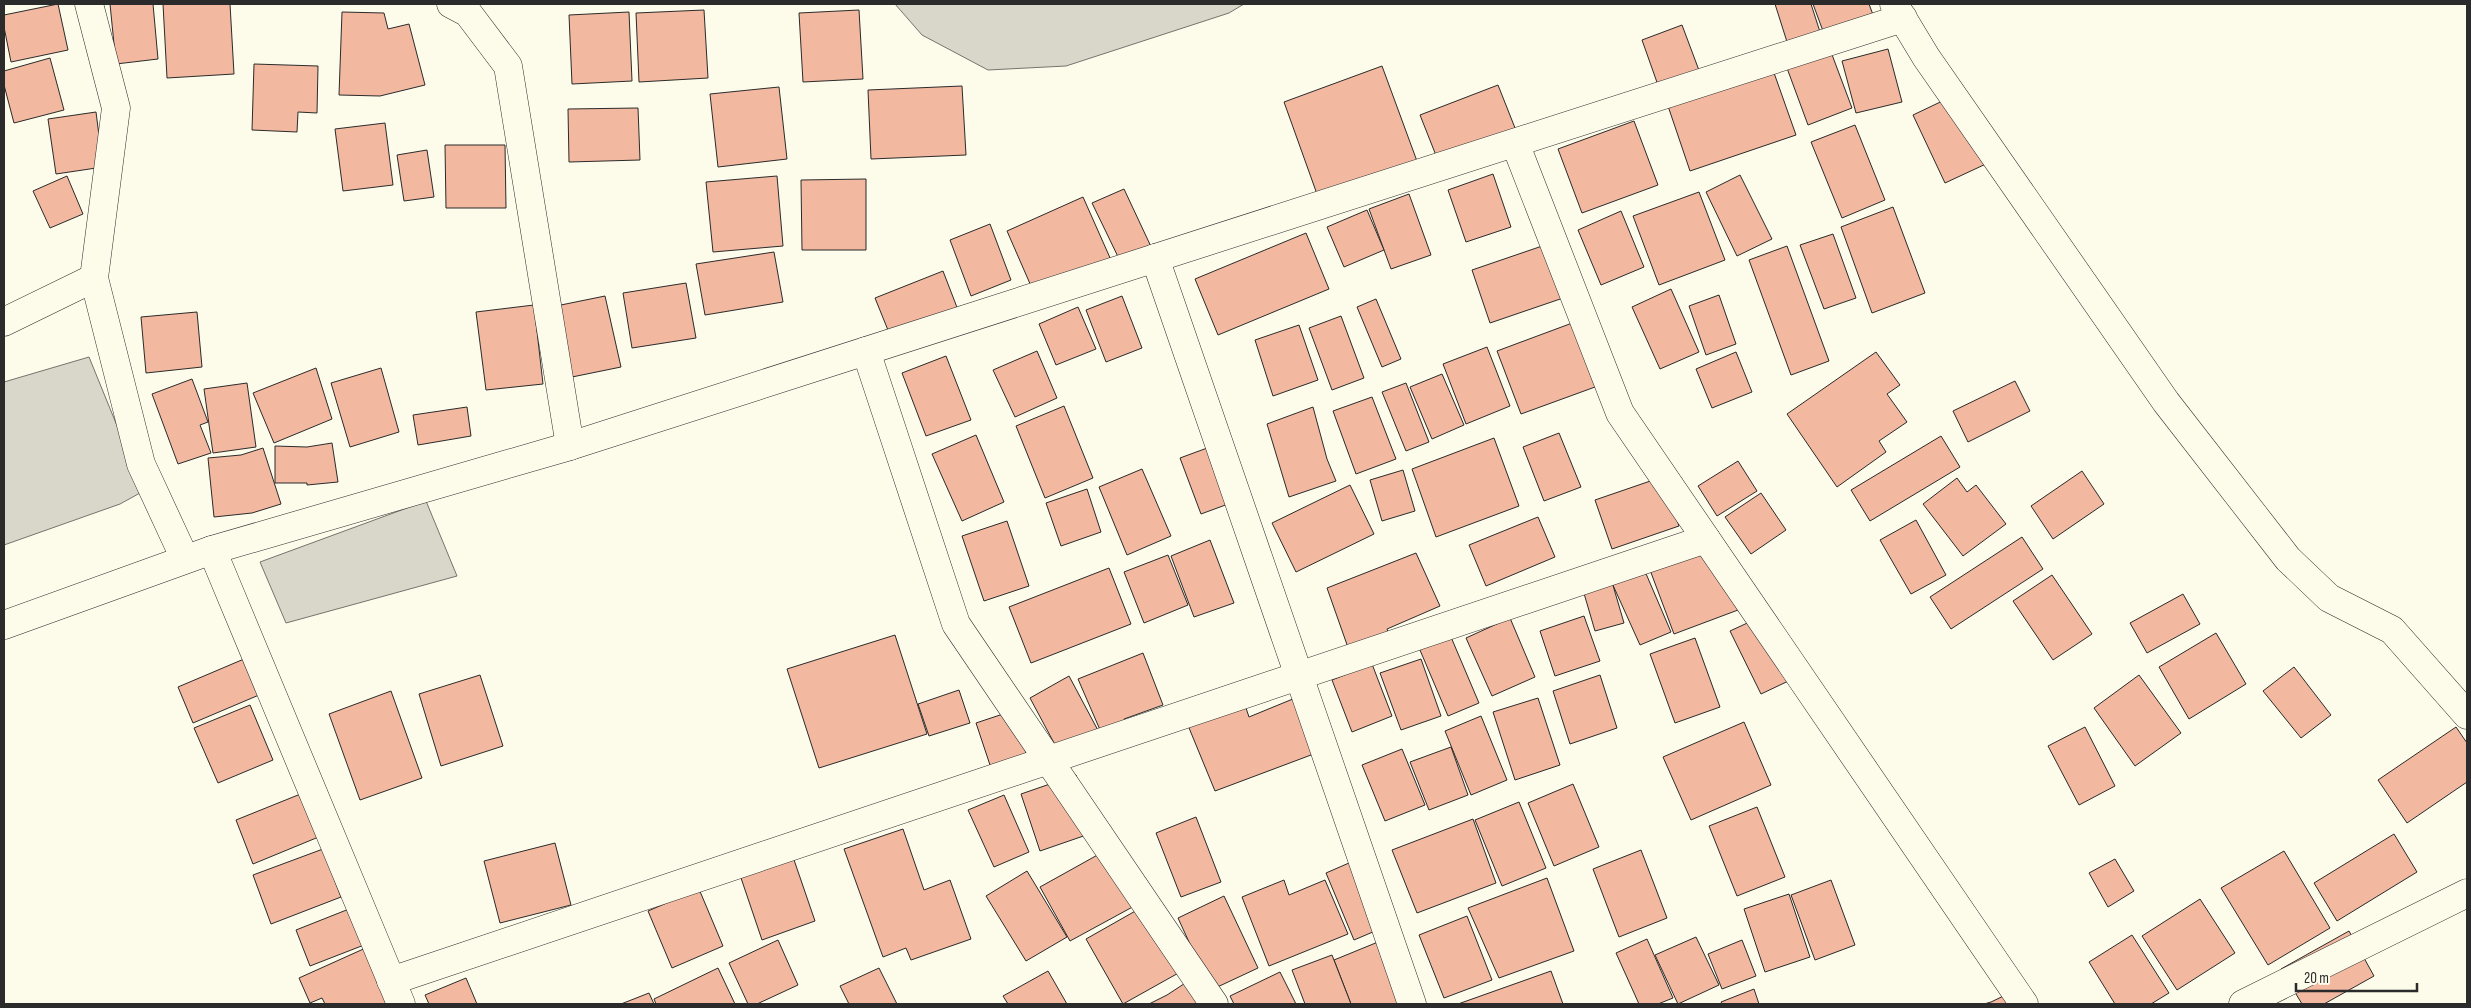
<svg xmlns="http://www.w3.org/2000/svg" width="2471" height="1008" font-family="'Sofia Sans Condensed',sans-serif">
<rect width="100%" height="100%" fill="#fdfbea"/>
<g fill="#d8d7c9" stroke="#74746e">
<path d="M895,4H1244L1229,13L1066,66L988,70L922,35Z"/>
<path d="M89,357L122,438L140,493L120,504L4,545V382Z"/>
<path d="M426,501L457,576L286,623L260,562Z"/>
</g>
<g fill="#f2b8a0" stroke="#2b2b2b">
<path d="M58,4L68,50L11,62L4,27V15Z"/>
<path d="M110,4H153L158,59L116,64Z"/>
<path d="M163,4H230L234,74L167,78Z"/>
<path d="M1775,4H1811L1821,35L1788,45Z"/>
<path d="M1813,4H1869L1879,31L1830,50Z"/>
<path d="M704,10L708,78L639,82L636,13Z"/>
<path d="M859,10L863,79L803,82L799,13Z"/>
<path d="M342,12L384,13L388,29L409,24L425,85L380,96L339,95Z"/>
<path d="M629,12L632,81L572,84L569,15Z"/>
<path d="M1682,25L1700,73L1659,88L1642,40Z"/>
<path d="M1828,44L1852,108L1808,125L1784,60Z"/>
<path d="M1888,49L1902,102L1856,113L1842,61Z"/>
<path d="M50,58L64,110L14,123L4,85V71Z"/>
<path d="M254,64L318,66L317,113L298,112L297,132L252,130Z"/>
<path d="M1382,66L1421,172L1322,208L1284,102Z"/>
<path d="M1773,70L1796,135L1690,171L1668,106Z"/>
<path d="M1498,85L1517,133L1439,163L1420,115Z"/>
<path d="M962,86L966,155L871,159L868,90Z"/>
<path d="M779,87L787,159L718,167L710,94Z"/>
<path d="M1955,95L1988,163L1945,183L1913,115Z"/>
<path d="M638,108L640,160L569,162L568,109Z"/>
<path d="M96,112L103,167L56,174L48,119Z"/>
<path d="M1634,121L1658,185L1582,213L1558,149Z"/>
<path d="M385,123L393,185L343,191L335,129Z"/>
<path d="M1855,125L1885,200L1842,218L1811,142Z"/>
<path d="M445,145H505L506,208H446Z"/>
<path d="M427,150L434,197L404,201L397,155Z"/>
<path d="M1493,174L1511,227L1466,242L1448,190Z"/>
<path d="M1740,175L1772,239L1737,256L1706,192Z"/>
<path d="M67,176L83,214L50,228L33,191Z"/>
<path d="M777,176L783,246L713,252L706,182Z"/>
<path d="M866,179V250H802L801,180Z"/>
<path d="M1124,189L1154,253L1123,267L1092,203Z"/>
<path d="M1699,192L1725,260L1659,285L1633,216Z"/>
<path d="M1409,194L1431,255L1391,269L1369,209Z"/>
<path d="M1083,197L1115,269L1038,302L1007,231Z"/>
<path d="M1893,207L1925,293L1872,313L1841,227Z"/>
<path d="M1367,210L1384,250L1344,267L1327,227Z"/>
<path d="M1621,211L1644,267L1601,285L1578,230Z"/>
<path d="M990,224L1011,280L971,296L950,240Z"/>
<path d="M1306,233L1329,289L1218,335L1195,279Z"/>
<path d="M1833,234L1856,298L1824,309L1800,245Z"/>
<path d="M1551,243L1569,296L1490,323L1472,270Z"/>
<path d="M1787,246L1829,361L1791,375L1749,260Z"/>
<path d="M774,252L783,302L705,315L696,264Z"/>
<path d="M943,271L963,323L896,350L875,298Z"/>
<path d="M686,283L696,338L632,348L623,293Z"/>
<path d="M1671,289L1699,352L1660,369L1632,307Z"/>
<path d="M1719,295L1736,344L1706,355L1689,306Z"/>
<path d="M605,296L621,367L572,377L556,306Z"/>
<path d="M1122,296L1142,348L1106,362L1086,310Z"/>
<path d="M1376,299L1401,359L1382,367L1357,307Z"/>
<path d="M534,305L543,384L486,390L476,312Z"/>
<path d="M1078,307L1096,349L1056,365L1039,324Z"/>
<path d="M197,312L202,367L146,373L141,317Z"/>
<path d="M1341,316L1364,378L1332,390L1309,328Z"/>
<path d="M1583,319L1606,383L1521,414L1497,351Z"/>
<path d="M1299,325L1318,380L1273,396L1255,340Z"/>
<path d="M1487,347L1510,406L1466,424L1443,364Z"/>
<path d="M1037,351L1057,398L1015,417L993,370Z"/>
<path d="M1736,352L1752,392L1712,408L1696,369Z"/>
<path d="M1876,352L1900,385L1887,394L1907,422L1879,441L1886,452L1837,487L1787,414Z"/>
<path d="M946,356L971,420L926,436L902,373Z"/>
<path d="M316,368L332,419L274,443L253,393Z"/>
<path d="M381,368L399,432L350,447L331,383Z"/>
<path d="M1442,374L1464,425L1432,439L1410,387Z"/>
<path d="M192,379L208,422L200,425L211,453L178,464L152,394Z"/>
<path d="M2015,381L2030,411L1968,442L1953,411Z"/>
<path d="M247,383L256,447L213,453L204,389Z"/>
<path d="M1406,383L1429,442L1406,451L1382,392Z"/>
<path d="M1372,397L1396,459L1356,474L1333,411Z"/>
<path d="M1064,406L1093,478L1045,498L1016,426Z"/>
<path d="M467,407L471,436L418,445L413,415Z"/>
<path d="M1313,407L1327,459L1336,481L1289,497L1267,424Z"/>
<path d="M1559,433L1581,487L1544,501L1523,447Z"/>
<path d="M976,435L1004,502L962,521L932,454Z"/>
<path d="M1941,436L1960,467L1870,521L1851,490Z"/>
<path d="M1494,438L1519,506L1436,537L1412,469Z"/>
<path d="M332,443L338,482L307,485V483H275V446L307,447Z"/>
<path d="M1218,444L1239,500L1201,514L1180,458Z"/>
<path d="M263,448L281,504L252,513L214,517L208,458L241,455Z"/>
<path d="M1738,461L1757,491L1717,516L1698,486Z"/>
<path d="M1142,469L1171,536L1127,555L1099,487Z"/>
<path d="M1403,470L1415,511L1382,521L1370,480Z"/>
<path d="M2082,471L2104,504L2053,539L2031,506Z"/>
<path d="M1662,477L1679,526L1612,549L1595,500Z"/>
<path d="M1957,478L1967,492L1976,485L2006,524L1963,556L1923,504Z"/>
<path d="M1350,485L1374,534L1296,572L1272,523Z"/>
<path d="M1087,489L1101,532L1061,546L1046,503Z"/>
<path d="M1761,493L1786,530L1751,554L1725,517Z"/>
<path d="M1538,517L1555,557L1486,586L1469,545Z"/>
<path d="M1916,520L1946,575L1911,594L1880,540Z"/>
<path d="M1007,521L1029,586L984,601L962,536Z"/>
<path d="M2022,537L2043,569L1951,629L1930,597Z"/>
<path d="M1210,540L1234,603L1194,617L1171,556Z"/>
<path d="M1722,542L1746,607L1674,634L1650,570Z"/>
<path d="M1416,553L1440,606L1387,629L1391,641L1351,656L1327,588Z"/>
<path d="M1168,555L1188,605L1144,623L1124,572Z"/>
<path d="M1109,568L1131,624L1031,663L1009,607Z"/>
<path d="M1644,569L1671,632L1640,645L1612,583Z"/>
<path d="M2052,575L2092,634L2053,660L2013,601Z"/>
<path d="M1612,582L1624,623L1595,631L1583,590Z"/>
<path d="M2183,594L2200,624L2147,653L2130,623Z"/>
<path d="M1769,613L1799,676L1761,694L1730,631Z"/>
<path d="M1584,616L1600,661L1555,676L1540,631Z"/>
<path d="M1510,618L1535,677L1492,696L1466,638Z"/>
<path d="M1448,630L1479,703L1448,716L1417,643Z"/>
<path d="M2216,633L2246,684L2189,719L2159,667Z"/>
<path d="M895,635L927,734L819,768L787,669Z"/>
<path d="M1695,638L1720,707L1675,723L1650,654Z"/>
<path d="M1143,653L1163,705L1124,719L1131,736L1107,746L1078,679Z"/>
<path d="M244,659L259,695L193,723L178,687Z"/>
<path d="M1421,659L1441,716L1401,730L1380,673Z"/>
<path d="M1372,664L1392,716L1352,732L1332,680Z"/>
<path d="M2294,667L2331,715L2301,738L2263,691Z"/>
<path d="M480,675L503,746L441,766L419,694Z"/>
<path d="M1600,675L1617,728L1570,744L1553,691Z"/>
<path d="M2139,675L2181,733L2135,766L2094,708Z"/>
<path d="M1069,676L1101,736L1061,756L1030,698Z"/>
<path d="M959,690L970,723L929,736L918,704Z"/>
<path d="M391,691L422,778L360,800L329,714Z"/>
<path d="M1305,694L1327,749L1215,791L1187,723L1244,702L1249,717Z"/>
<path d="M1538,698L1560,765L1515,780L1493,712Z"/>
<path d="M250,705L273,760L218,783L194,728Z"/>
<path d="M1012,711L1031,768L995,780L976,723Z"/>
<path d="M1481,716L1507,780L1471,795L1445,731Z"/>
<path d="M1744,722L1771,785L1691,820L1663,757Z"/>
<path d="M2085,727L2115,786L2079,805L2048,746Z"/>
<path d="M2456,727L2467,743V782L2407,823L2378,780Z"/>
<path d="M1451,747L1468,795L1429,810L1410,762Z"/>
<path d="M1402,749L1425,805L1385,821L1362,765Z"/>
<path d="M1076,775L1095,832L1040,851L1021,794Z"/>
<path d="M1573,784L1599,847L1554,866L1528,803Z"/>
<path d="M303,793L321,836L253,864L236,820Z"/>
<path d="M1004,795L1029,852L994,867L968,810Z"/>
<path d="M1519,802L1546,868L1502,886L1475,820Z"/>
<path d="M1757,807L1785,877L1737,896L1709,826Z"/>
<path d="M1196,817L1221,882L1181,897L1156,833Z"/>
<path d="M1473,819L1496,883L1417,913L1392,850Z"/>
<path d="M903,829L924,890L950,880L971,939L911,960L906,948L883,957L844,849Z"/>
<path d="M2394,834L2417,872L2337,921L2314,883Z"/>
<path d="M555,843L571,905L500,923L484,861Z"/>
<path d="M1119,843L1149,898L1070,941L1040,887Z"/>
<path d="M323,849L341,897L271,924L253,875Z"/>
<path d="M1641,850L1667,918L1619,937L1593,869Z"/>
<path d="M2284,851L2330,928L2268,965L2221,888Z"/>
<path d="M1365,856L1394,923L1354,940L1326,873Z"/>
<path d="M793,857L815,921L762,940L740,875Z"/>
<path d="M2115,859L2134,891L2108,907L2089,873Z"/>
<path d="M1027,871L1067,937L1026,961L986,896Z"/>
<path d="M1547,878L1574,951L1499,978L1468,908Z"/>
<path d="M1284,880L1289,895L1325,880L1348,934L1269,966L1242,897Z"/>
<path d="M1831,880L1855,945L1815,960L1791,895Z"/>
<path d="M699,889L723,946L672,968L648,911Z"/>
<path d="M1789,894L1810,957L1765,972L1744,909Z"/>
<path d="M1224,896L1258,968L1211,990L1178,918Z"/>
<path d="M2200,899L2235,953L2177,990L2142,936Z"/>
<path d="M1153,901L1191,966L1123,1004L1086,939Z"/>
<path d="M349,909L364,945L310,966L296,930Z"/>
<path d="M1467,916L1492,980L1444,998L1419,935Z"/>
<path d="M2349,931L2374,976L2324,1004H2302L2281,969Z"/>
<path d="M2132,935L2169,993L2151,1004H2115L2089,962Z"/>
<path d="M1696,937L1719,985L1678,1004L1655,955Z"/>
<path d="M1647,939L1673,998L1658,1004H1639L1616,953Z"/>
<path d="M778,940L798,985L757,1004H748L729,963Z"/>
<path d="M1742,940L1756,976L1722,989L1708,954Z"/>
<path d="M379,942L403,996L385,1004H325L322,998L310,1003L299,978Z"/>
<path d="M1378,942L1402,1004H1351L1334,960Z"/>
<path d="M1332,955L1351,1004H1305L1292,970Z"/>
<path d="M718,968L735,1004H656L654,999Z"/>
<path d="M879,968L897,1004H849L840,986Z"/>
<path d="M1048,971L1067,1004H1008L1003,996Z"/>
<path d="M1551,971L1563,1004H1458Z"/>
<path d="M1280,972L1296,1004H1234L1230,996Z"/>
<path d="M1199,974L1219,1004H1149L1167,995Z"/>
<path d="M466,978L477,1004H429L425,995Z"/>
<path d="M1754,989L1759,1004H1722L1721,1002Z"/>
<path d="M2018,989L2026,1004H1984L1991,1002Z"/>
<path d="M649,993L654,1004H621Z"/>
</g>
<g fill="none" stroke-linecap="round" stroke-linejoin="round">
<g stroke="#2b2b2b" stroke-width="29">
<g id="street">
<path d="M451,4L468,13L508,66L570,446"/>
<path d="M1894,4L1926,57L2166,402L2288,559L2329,598L2392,630L2467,715"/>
<path d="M1515,143L1620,413L2024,1004"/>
<path d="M1155,258L1412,1004"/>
<path d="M94,278L141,464L185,559"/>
<path d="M4,322L94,278L116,108L89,4"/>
<path d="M866,351L956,624L1214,1004"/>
<path d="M212,550L401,1004"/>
<path d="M4,625L212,550L570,446L1903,18"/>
<path d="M391,981L1706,539"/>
</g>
</g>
<g stroke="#2b2b2b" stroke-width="29">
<path id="secondary" d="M2243,1004L2467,893"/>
</g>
<use href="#street" stroke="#fdfbea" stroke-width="28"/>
<use href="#secondary" stroke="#fdfbea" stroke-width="28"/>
</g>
<rect width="2471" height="1008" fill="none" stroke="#2b2b2b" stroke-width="10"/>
<path d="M2296 983v8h121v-8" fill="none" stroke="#2b2b2b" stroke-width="2.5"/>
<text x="2304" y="983" font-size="15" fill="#2b2b2b" stroke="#fdfbea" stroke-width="4" paint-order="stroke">20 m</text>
</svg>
